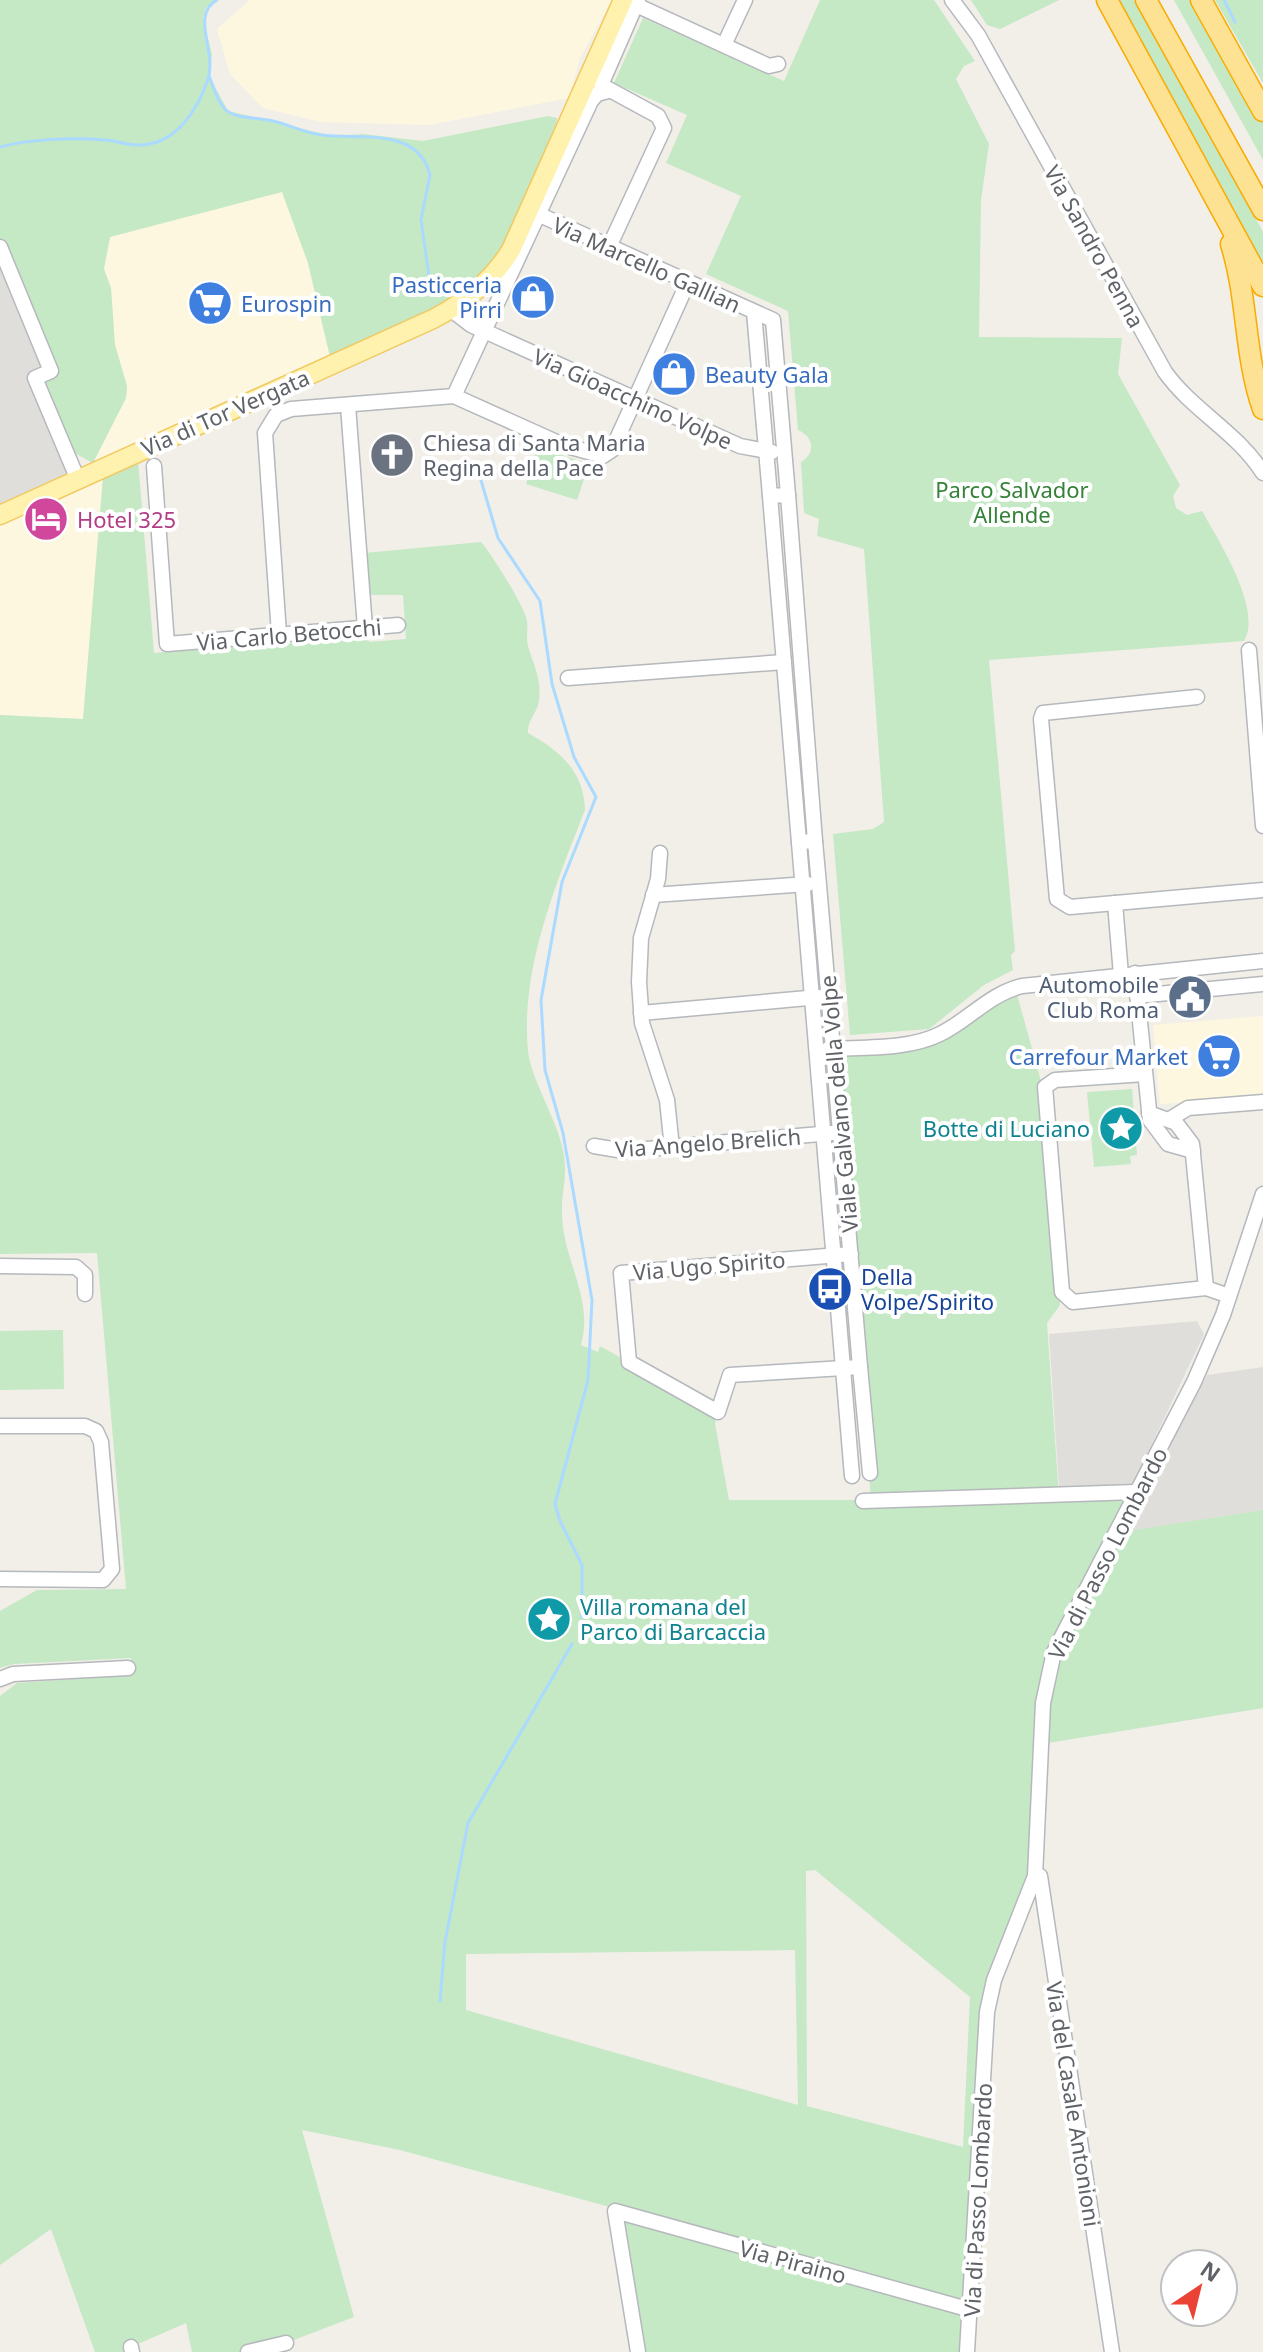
<svg xmlns="http://www.w3.org/2000/svg" width="1263" height="2352" font-family="'Noto Sans',sans-serif">
<rect width="100%" height="100%" fill="#f1efe8"/>
<g fill="#fef7e0">
<path d="M250,0H612L580,58L569,98L429,125L321,122L263,108L230,74L217,29Z"/>
<path d="M282,192L308,263L330,357L93,463L126,398L127,386L115,345L111,288L104,269L110,237Z"/>
<path d="M103,475L83,719L0,715V523Z"/>
<path d="M1263,1016V1098L1160,1104L1153,1025Z"/>
</g>
<g fill="#e0deda">
<path d="M0,247L51,371L76,475L0,509Z"/>
<path d="M1197,1321L1204,1334L1134,1482L1128,1486L1059,1487L1049,1334Z"/>
<path d="M1263,1367V1510L1124,1532L1207,1375Z"/>
</g>
<g fill="#c5e8c5" fill-rule="evenodd">
<path d="M0,0H217L206,8L203,17L212,55L209,76L228,111L332,136L363,134L423,141L548,116L557,118L556,124C537,167 519,226 492,263C460,307 380,333 330,357L308,263L282,192L110,237L104,269L111,288L115,345L127,386L126,398L93,463L71,451L35,378L50,371L0,247Z"/>
<path d="M820,0H934L975,61L964,66L956,79L989,144L981,200L979,337L1122,338L1118,374L1180,485L1173,496L1176,508L1187,515L1202,511C1218,540 1263,609 1244,641L989,660L1015,951L1011,955L1013,970L984,985L929,1029L850,1035L833,834L873,829L884,822L864,549L817,536L819,519L804,513L801,462C816,453 814,437 798,430L788,311L706,274L741,196L666,163L687,115L614,83L643,18L784,81Z"/>
<path d="M971,0H1059L1000,29L987,25Z"/>
<path d="M1113,0H1134L1263,232V268Z"/>
<path d="M1174,0H1194L1263,123V160Z"/>
<path d="M1215,0H1263V83Z"/>
<path d="M538,447L589,464L577,500L526,484Z"/>
<path d="M138,460L154,653L367,637L369,642L406,639L403,595H367L365,553L481,542C491,553 525,607 527,621C528,629 526,638 528,646C533,664 542,679 539,700C538,713 527,719 528,733C560,751 584,771 585,810C556,884 520,969 528,1051C530,1075 554,1116 561,1142C570,1174 561,1187 562,1215C563,1260 594,1299 581,1345L598,1352L600,1346L718,1412L715,1424L729,1500H871L835,1049L923,1041L1015,987L1042,1085L1060,1305L1047,1323L1059,1498L1127,1500L1052,1642L1032,1871L991,1976L964,2299L959,2302L400,2150L302,2130L354,2317L286,2343L248,2352H192L186,2323L131,2347V2352H95L51,2229L0,2265V1696L17,1683L133,1675L131,1658L14,1664L0,1668V1611L37,1590L126,1589L97,1253L0,1254V715L83,719L103,477ZM815,1870L970,1997L963,2147L807,2106L806,1871ZM795,1950L798,2105L466,2010V1954Z"/>
<path d="M1132,1089L1137,1155L1130,1156L1131,1164L1094,1167L1087,1092Z"/>
<path d="M63,1330L64,1389L0,1390V1331Z"/>
<path d="M1263,1510V1708L1048,1743L1054,1668L1091,1588L1104,1585L1096,1576L1121,1532Z"/>
<path d="M622,2219L968,2313L963,2352H642Z"/>
</g>
<g fill="none" stroke-linecap="round" stroke-linejoin="round">
<g stroke="#aadaff" stroke-width="3">
<path d="M1224,0L1235,22"/>
<path d="M209,76C214,87 217,102 226,110C236,119 255,117 268,120C287,123 303,133 322,135C358,140 418,126 430,175L421,220L430,283"/>
<path d="M0,147C31,139 73,137 105,140C118,141 129,146 142,145C177,143 198,109 208,79C217,52 190,15 217,0"/>
<path d="M480,477L498,538L540,601L552,684L574,757L596,797L562,882L541,1000L545,1070L563,1133L592,1300L588,1380L555,1504L560,1521L582,1565V1617"/>
<path d="M440,2001L445,1942L468,1823L572,1644"/>
</g>
<g stroke="#b5b8bc" stroke-width="17">
<g id="minor">
<path d="M952,0L978,35L1165,372C1193,411 1237,432 1263,473"/>
<path d="M636,5L769,66L778,64"/>
<path d="M724,45L745,0"/>
<path d="M540,215L773,320L788,495L770,496L754,312"/>
<path d="M0,247L51,371L35,378L78,480"/>
<path d="M609,247L664,128L658,116L601,85L638,0"/>
<path d="M450,309L471,325L740,446L772,452"/>
<path d="M454,396L591,101L597,94L608,91"/>
<path d="M348,406L365,628"/>
<path d="M154,466L167,644L398,625"/>
<path d="M788,495L815,841"/>
<path d="M770,496L852,1476"/>
<path d="M279,634L265,433L276,415L291,409L454,396L563,445L603,456L612,450L688,282"/>
<path d="M1249,650L1263,826"/>
<path d="M568,678L784,662"/>
<path d="M1197,697L1043,713L1041,719L1057,899L1070,907L1263,890"/>
<path d="M799,842L815,841C831,1016 846,1191 860,1367L730,1375L718,1412L629,1362L621,1273L851,1254"/>
<path d="M660,853L658,879L641,938L639,982L642,1023L667,1100L672,1148"/>
<path d="M653,895L808,884"/>
<path d="M1115,903L1121,975"/>
<path d="M1135,973L1150,1120L1168,1144L1193,1151"/>
<path d="M1137,996L1263,984"/>
<path d="M641,1013L819,997"/>
<path d="M828,1049C864,1047 908,1050 940,1034C969,1020 989,994 1022,986L1263,961"/>
<path d="M1145,1074L1055,1080L1045,1087L1062,1292L1073,1302L1206,1288L1229,1296"/>
<path d="M1149,1113L1176,1123L1192,1144L1206,1288"/>
<path d="M1170,1119L1188,1108L1263,1102"/>
<path d="M594,1146L624,1151L832,1133"/>
<path d="M0,1266L76,1267L85,1275V1294"/>
<path d="M860,1367L870,1473"/>
<path d="M0,1426H85L96,1431L101,1442L112,1569L103,1580L0,1579"/>
<path d="M863,1501L1136,1492"/>
<path d="M0,1679L13,1674L128,1668"/>
<path d="M1040,1876L1112,2352"/>
<path d="M131,2347L132,2352"/>
<path d="M248,2352L286,2343"/>
<path d="M638,2352L615,2211L971,2310"/>
<path d="M967,2352L987,2012L994,1980L1035,1876L1043,1703L1054,1652L1194,1382L1223,1315L1263,1194"/>
</g>
</g>
<g stroke="#f2c960" stroke-width="21">
<path id="major" d="M0,515L433,319C466,302 492,281 511,250L623,0"/>
</g>
<g stroke="#f9ab00" stroke-width="23">
<g id="highway">
<path d="M1107,0L1263,286"/>
<path d="M1146,0L1263,210"/>
<path d="M1201,0L1263,111"/>
<path d="M1231,244C1248,298 1244,355 1263,409"/>
</g>
</g>
<use href="#minor" stroke="#fff" stroke-width="14"/>
<use href="#major" stroke="#fff2af" stroke-width="18"/>
<use href="#highway" stroke="#fde293" stroke-width="20"/>
</g>
<defs>
<g id="shop-disc" transform="scale(2.3)"><circle r="9.5" fill="#3f7fe0" stroke="#fff"/><path d="M-5-2.5h2.3a2.7 3.5 0 0 1 5.4 0H5L5.5 6h-11ZM-1.5-2.5h3a1.5 2.3 0 0 0-3 0Z" fill="#fff"/></g>
<g id="supermarket-disc" transform="scale(2.3)"><circle r="9.5" fill="#3f7fe0" stroke="#fff"/><path d="M-6-5.5h2.5l.6 2H6L4.5 2H-2.5L-4.4-4H-6ZM-1.5 3.2a1.3 1.3 0 1 0 .1 0ZM3 3.2a1.3 1.3 0 1 0 .1 0Z" fill="#fff"/></g>
<g id="church-disc" transform="scale(2.3)"><circle r="9.5" fill="#6b7280" stroke="#fff"/><path d="M-1.2-6h2.4v3.5h3.3v2.4h-3.3V6h-2.4V-.1h-3.3v-2.4h3.3Z" fill="#fff"/></g>
<g id="hotel-disc" transform="scale(2.3)"><circle r="9.5" fill="#d1479c" stroke="#fff"/><path d="M-6-4.5h1.5V1H6V5H4.5V3h-9V5H-6ZM-4 0a1.8 1.8 0 1 1 3.6 0ZM.5 0V-2.5h3Q6-2.5 6 0Z" fill="#fff"/></g>
<g id="civic-disc" transform="scale(2.3)"><circle r="9.5" fill="#5c6f8a" stroke="#fff"/><path d="M-.6-6.5H3V-4.5H.6V-3L4-1V1h2V6H-6V1h2V-1L-.6-3ZM-1.2 2.5V6h2.4V2.5Z" fill="#fff"/></g>
<g id="sight-disc" transform="scale(2.3)"><circle r="9.5" fill="#0f9aa8" stroke="#fff"/><path d="M0-6L1.8-2.2L6-1.7L2.9 1.2L3.7 5.4L0 3.3L-3.7 5.4L-2.9 1.2L-6-1.7L-1.8-2.2Z" fill="#fff"/></g>
<g id="bus-disc" transform="scale(2.3)"><circle r="9.5" fill="#1a4fb4" stroke="#fff"/><path d="M-5-6H5V4H4V6H2V4H-2V6H-4V4H-5ZM-3.5-4V0h7V-4ZM-3.5 1.2v1.5H-2V1.2ZM2 1.2v1.5H3.5V1.2Z" fill="#fff"/></g>
</defs>
<g fill-rule="evenodd">
<use href="#shop-disc" x="533" y="297"/>
<use href="#supermarket-disc" x="210" y="303"/>
<use href="#shop-disc" x="674" y="374"/>
<use href="#church-disc" x="392" y="455"/>
<use href="#hotel-disc" x="46" y="519"/>
<use href="#civic-disc" x="1190" y="997"/>
<use href="#supermarket-disc" x="1219" y="1056"/>
<use href="#sight-disc" x="1121" y="1128"/>
<use href="#bus-disc" x="830" y="1289"/>
<use href="#sight-disc" x="549" y="1619"/>
</g>
<g text-anchor="middle" dominant-baseline="central" stroke-width="8" stroke-linejoin="round" paint-order="stroke">
<g font-size="22" fill="#5f6368" stroke="#fff">
<text transform="translate(1095 246) rotate(61)">Via Sandro Penna</text>
<text transform="translate(647 264) rotate(24)">Via Marcello Gallian</text>
<text transform="translate(633 398) rotate(24)">Via Gioacchino Volpe</text>
<text transform="translate(225 412) rotate(-24)">Via di Tor Vergata</text>
<text transform="translate(289 634) rotate(-5)">Via Carlo Betocchi</text>
<text transform="translate(838 1104) rotate(-95)">Viale Galvano della Volpe</text>
<text transform="translate(708 1142) rotate(-4)">Via Angelo Brelich</text>
<text transform="translate(709 1265) rotate(-5)">Via Ugo Spirito</text>
<text transform="translate(1107 1553) rotate(-63)">Via di Passo Lombardo</text>
<text transform="translate(1074 2104) rotate(81)">Via del Casale Antonioni</text>
<text transform="translate(977 2200) rotate(-87)">Via di Passo Lombardo</text>
<text transform="translate(793 2261) rotate(15)">Via Piraino</text>
</g>
<g font-size="22" fill="#366cbe" stroke="#fff" text-anchor="end">
<text x="502" y="284">Pasticceria<tspan x="502" dy="25">Pirri</tspan></text>
<text x="241" y="303" text-anchor="start">Eurospin</text>
<text x="705" y="374" text-anchor="start">Beauty Gala</text>
<text x="1188" y="1056">Carrefour Market</text>
</g>
<g font-size="22" fill="#5b616d" stroke="#fff" text-anchor="start">
<text x="423" y="442">Chiesa di Santa Maria<tspan x="423" dy="25">Regina della Pace</tspan></text>
</g>
<g font-size="22" fill="#348238" stroke="#fff">
<text x="1012" y="489">Parco Salvador<tspan x="1012" dy="25">Allende</tspan></text>
</g>
<g font-size="22" fill="#b23c85" stroke="#fff" text-anchor="start">
<text x="77" y="519">Hotel 325</text>
</g>
<g font-size="22" fill="#4e5e75" stroke="#fff" text-anchor="end">
<text x="1159" y="984">Automobile<tspan x="1159" dy="25">Club Roma</tspan></text>
</g>
<g font-size="22" fill="#0d838f" stroke="#fff" text-anchor="end">
<text x="1090" y="1128">Botte di Luciano</text>
<text x="580" y="1606" text-anchor="start">Villa romana del<tspan x="580" dy="25">Parco di Barcaccia</tspan></text>
</g>
<g font-size="22" fill="#164399" stroke="#fff" text-anchor="start">
<text x="861" y="1276">Della<tspan x="861" dy="25">Volpe/Spirito</tspan></text>
</g>
</g>
<g transform="translate(1199 2288) rotate(35)"><circle r="38" fill="#ffffff" stroke="#bfc1c3" stroke-width="2"/>
<path d="M0-6L14 30L0 20L-14 30Z" fill="#ea4335"/>
<text y="-12" font-size="22" font-weight="bold" text-anchor="middle" fill="#5f6368">N</text>
</g>
</svg>
